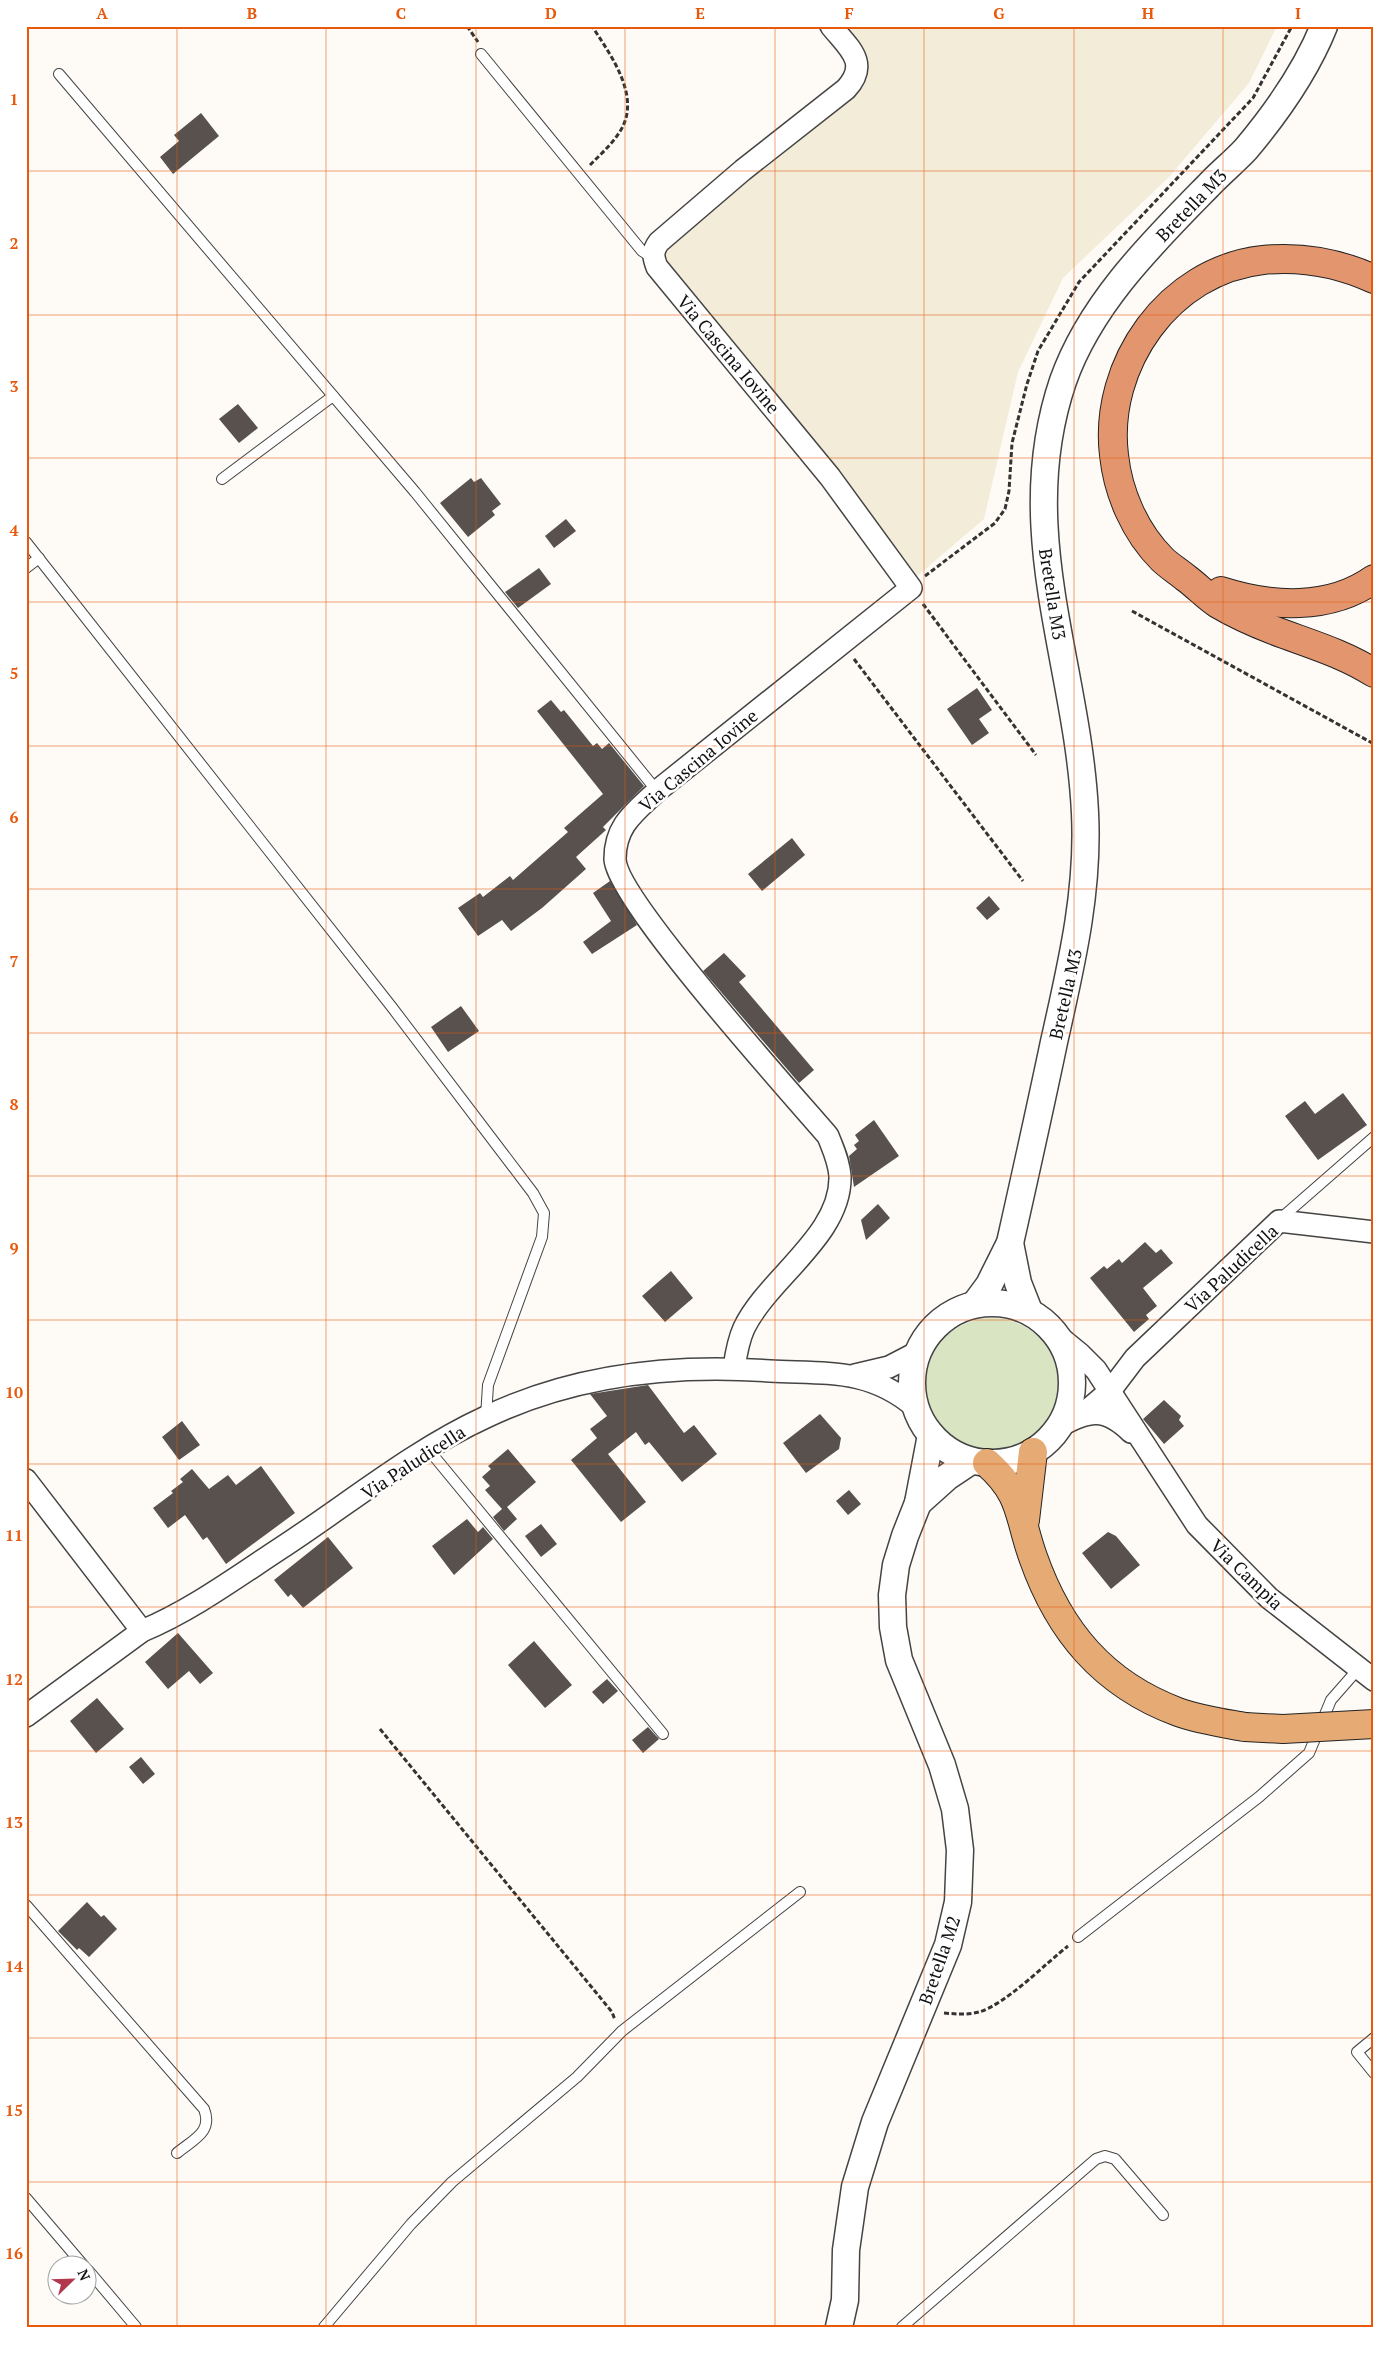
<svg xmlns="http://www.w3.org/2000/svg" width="1400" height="2353" font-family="'PT Serif',serif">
<rect width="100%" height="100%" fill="#fefbf6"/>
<path fill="#f2ecd8" d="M836,26H1277L1249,83L1169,177L1063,278L1018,372L984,519L915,578L663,262L664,248L864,79Z"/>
<circle fill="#d9e5c2" cx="992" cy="1384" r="66"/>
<g fill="#58514e">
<path d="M201,113L219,136L173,174L160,157L179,141L174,135Z"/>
<path d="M238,404L258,428L239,443L219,419Z"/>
<path d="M471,478L474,482L481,478L501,504L492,511L495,515L468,537L440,503Z"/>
<path d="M566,519L576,531L554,548L545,536Z"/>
<path d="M539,568L551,584L518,608L505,592Z"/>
<path d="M977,688L992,710L979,719L989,733L972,745L947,709Z"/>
<path d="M551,700L561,712L564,710L593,746L597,743L602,749L609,743L644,786L603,827L606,830L576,857L586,869L542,908L511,931L502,920L478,936L458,908L480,893L483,897L510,876L513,880L568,832L564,828L603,794L537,711Z"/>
<path d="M792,838L805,855L762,891L748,874Z"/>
<path d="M610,881L637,925L592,954L583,942L611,921L593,893Z"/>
<path d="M989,896L1000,909L987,920L976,908Z"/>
<path d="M724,953L746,976L739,982L814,1070L799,1083L703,971Z"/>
<path d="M461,1006L479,1031L448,1052L431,1027Z"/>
<path d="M1343,1093L1367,1125L1318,1160L1285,1116L1305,1101L1315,1114Z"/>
<path d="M874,1120L899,1156L854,1187L849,1156L857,1149L854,1145L859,1141L855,1135Z"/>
<path d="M878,1204L890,1218L866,1240L861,1220Z"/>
<path d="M1145,1242L1156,1253L1161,1249L1173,1263L1143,1288L1157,1306L1146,1315L1149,1319L1134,1332L1090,1278L1104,1266L1107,1269L1119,1259L1122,1263Z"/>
<path d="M671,1271L693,1298L665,1322L642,1296Z"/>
<path d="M648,1385L684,1433L694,1425L717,1454L682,1482L649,1442L645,1445L636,1432L608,1454L646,1502L621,1522L571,1460L597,1438L590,1429L607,1416L590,1394Z"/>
<path d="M1164,1400L1181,1416L1179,1420L1184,1426L1164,1444L1143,1419Z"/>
<path d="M820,1414L841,1438L839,1449L806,1473L783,1443Z"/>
<path d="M182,1421L200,1445L179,1460L162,1437Z"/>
<path d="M508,1449L536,1482L507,1507L517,1519L504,1531L493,1517L502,1509L485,1490L490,1486L482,1477L491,1469L488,1466Z"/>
<path d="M261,1466L295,1513L226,1564L207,1537L203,1540L185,1515L168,1528L153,1508L173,1493L171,1491L183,1482L180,1479L192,1469L209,1489L228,1475L236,1485Z"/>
<path d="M849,1490L861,1504L848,1515L836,1501Z"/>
<path d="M467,1519L478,1532L483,1527L493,1539L454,1575L432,1546Z"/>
<path d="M541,1524L557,1544L541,1557L525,1536Z"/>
<path d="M1108,1532L1116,1536L1140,1565L1111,1589L1082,1553Z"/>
<path d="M328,1537L353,1568L303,1608L291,1594L288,1597L274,1580Z"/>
<path d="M178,1633L213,1673L200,1684L189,1671L168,1689L145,1662Z"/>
<path d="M534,1641L572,1685L545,1708L508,1665Z"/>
<path d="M607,1679L618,1691L603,1704L592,1692Z"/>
<path d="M97,1698L124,1729L96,1753L70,1721Z"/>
<path d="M648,1727L659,1739L643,1753L632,1740Z"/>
<path d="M141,1757L155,1774L143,1784L129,1767Z"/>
<path d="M87,1902L101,1917L104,1915L117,1929L89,1957L79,1948L77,1950L58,1931Z"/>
</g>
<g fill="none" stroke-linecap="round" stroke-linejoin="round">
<g stroke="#444" stroke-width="12">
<g id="service">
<path d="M481,54L642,251L653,258"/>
<path d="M59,74L415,492L657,791"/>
<path d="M222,479L333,396"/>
<path d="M26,542L391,1006L533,1193L544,1213L542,1237L488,1385L486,1417"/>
<path d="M26,568L39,558"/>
<path d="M1279,1220L1374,1137"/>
<path d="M428,1449L663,1734"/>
<path d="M26,1905L204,2109C213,2132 194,2139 177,2153"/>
<path d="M1078,1937L1259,1797L1309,1753L1331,1700L1359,1668"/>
<path d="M1374,2038L1357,2052L1374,2073"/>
<path d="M26,2198L84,2266"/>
<path d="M88,2270L136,2327"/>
<path d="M324,2327L411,2224L452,2182L577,2077L622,2031L800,1892"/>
<path d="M902,2327L1096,2159L1105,2156L1115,2159L1163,2215"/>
</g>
</g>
<g stroke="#444" stroke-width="24">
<g id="minor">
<path d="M1058,1336L1080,1354L1096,1370L1197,1525L1269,1598L1374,1680"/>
<path d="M734,1368C736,1354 738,1341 744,1328C768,1278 842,1235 840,1176C839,1161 833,1149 828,1136C792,1094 616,899 615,859C615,825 635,812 657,791L911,588L830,477L657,267C653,257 652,251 659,242L743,170L846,89C870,63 849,48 831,26"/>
<path d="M855,1375L889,1367L918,1352"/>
<path d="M1083,1414L1110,1391L1135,1358L1279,1221L1374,1232"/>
<path d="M1060,1426C1089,1410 1105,1407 1131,1432"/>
<path d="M26,1480L142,1631"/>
<path d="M26,1716L142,1631C190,1611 234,1579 278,1550C346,1506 412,1451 486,1417C576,1374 672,1364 770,1371C827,1374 869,1368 915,1407"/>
</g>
</g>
<g stroke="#444" stroke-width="29">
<g id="tertiary">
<path d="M1010,1243L1018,1283L1029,1311"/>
<circle cx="992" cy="1383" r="80"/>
<path d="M975,1304L989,1285L1010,1243C1025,1176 1040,1109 1054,1042C1071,966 1089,892 1085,813C1078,664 1012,531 1063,381C1090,304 1152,243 1208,186C1220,173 1234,162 1246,149C1277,112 1306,71 1324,26"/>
<path d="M918,1503L947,1477L971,1461"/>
<path d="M839,2327L845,2300L846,2250L855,2187L875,2122L948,1945L958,1902L960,1850L955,1809L942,1765L899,1660L893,1627L892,1595L896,1565L905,1536L918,1503L931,1435"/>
</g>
</g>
<g stroke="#222" stroke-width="30">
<g id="trunk">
<path d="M987,1463C1023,1495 1018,1515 1033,1557C1059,1631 1103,1684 1178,1712C1200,1720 1223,1723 1245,1727"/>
<path d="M1025,1520L1033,1452"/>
</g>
</g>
<g stroke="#222" stroke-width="30">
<g id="motorway">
<path d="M1374,279C1339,263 1302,256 1263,260C1169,270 1103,365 1114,455C1118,493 1135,532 1162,559C1169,566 1179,572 1186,578C1197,586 1207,597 1218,604C1235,614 1255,623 1273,630C1307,643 1343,653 1374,673"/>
<path d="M1221,591C1271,607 1329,611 1374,579"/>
</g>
</g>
<g stroke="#333" stroke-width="3" stroke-dasharray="5 2.5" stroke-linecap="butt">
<path d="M467,26L478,42"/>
<path d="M590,165C600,155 611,145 619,133C643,98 611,56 592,26"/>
<path d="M925,576L995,523L1005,509L1009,491L1012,443L1027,384L1038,351L1079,282L1253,98L1292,26"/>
<path d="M923,604L1036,755"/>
<path d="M1132,611L1374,744"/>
<path d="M854,659L1023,881"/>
<path d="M380,1729L612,2012L615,2020"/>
<path d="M944,2013C956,2014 968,2015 979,2012C1006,2004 1045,1964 1068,1946"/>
</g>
<use href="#service" stroke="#fff" stroke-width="10"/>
<use href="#minor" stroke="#fff" stroke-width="21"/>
<use href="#tertiary" stroke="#fff" stroke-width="26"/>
<use href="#trunk" stroke="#e6aa74" stroke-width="28"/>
<use href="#motorway" stroke="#e3956e" stroke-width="28"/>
<g stroke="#222" stroke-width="30" stroke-linecap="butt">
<path id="trunk-bridge" d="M1245,1727L1283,1729L1374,1724"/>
</g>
<use href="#trunk-bridge" stroke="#e6aa74" stroke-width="28"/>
</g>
<path fill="none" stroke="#e8590c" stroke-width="1" stroke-opacity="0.55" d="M177,26V2327M326,26V2327M476,26V2327M625,26V2327M775,26V2327M924,26V2327M1074,26V2327M1223,26V2327M26,171H1374M26,315H1374M26,458H1374M26,602H1374M26,746H1374M26,889H1374M26,1033H1374M26,1176H1374M26,1320H1374M26,1464H1374M26,1607H1374M26,1751H1374M26,1895H1374M26,2038H1374M26,2182H1374"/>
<g text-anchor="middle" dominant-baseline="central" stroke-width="5" stroke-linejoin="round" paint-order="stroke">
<g font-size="18" fill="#111" stroke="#fff">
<text transform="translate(1191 205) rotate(-46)">Bretella M3</text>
<text transform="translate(729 354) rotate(50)">Via Cascina Iovine</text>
<text transform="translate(1053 594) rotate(81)">Bretella M3</text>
<text transform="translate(698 760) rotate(-40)">Via Cascina Iovine</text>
<text transform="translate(1065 994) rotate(-77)">Bretella M3</text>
<text transform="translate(1231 1268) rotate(-43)">Via Paludicella</text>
<text transform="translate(413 1462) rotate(-33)">Via Paludicella</text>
<text transform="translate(1247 1574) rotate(44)">Via Campia</text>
<text transform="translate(939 1960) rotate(-71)">Bretella M2</text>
</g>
</g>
<rect width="1400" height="2353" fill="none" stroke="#ffffff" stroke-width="55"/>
<g transform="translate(72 2280) rotate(67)"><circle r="24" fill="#ffffff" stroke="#a0a0a0"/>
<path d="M0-4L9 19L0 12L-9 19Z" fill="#b1384d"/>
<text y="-8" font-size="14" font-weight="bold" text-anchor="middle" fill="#111111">N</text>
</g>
<rect x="28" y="28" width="1344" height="2298" fill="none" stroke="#e8590c" stroke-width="2"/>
<g font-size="16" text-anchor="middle" font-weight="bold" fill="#e8590c">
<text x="102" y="19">A</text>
<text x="252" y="19">B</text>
<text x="401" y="19">C</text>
<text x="551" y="19">D</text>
<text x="700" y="19">E</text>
<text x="849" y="19">F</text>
<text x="999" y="19">G</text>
<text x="1148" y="19">H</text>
<text x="1298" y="19">I</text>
<text x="14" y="105">1</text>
<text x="14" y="249">2</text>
<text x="14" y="392">3</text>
<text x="14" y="536">4</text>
<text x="14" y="679">5</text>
<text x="14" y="823">6</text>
<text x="14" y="967">7</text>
<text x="14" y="1110">8</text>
<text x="14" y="1254">9</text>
<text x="14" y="1398">10</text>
<text x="14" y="1541">11</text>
<text x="14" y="1685">12</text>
<text x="14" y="1828">13</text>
<text x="14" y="1972">14</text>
<text x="14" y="2116">15</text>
<text x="14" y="2259">16</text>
</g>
</svg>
